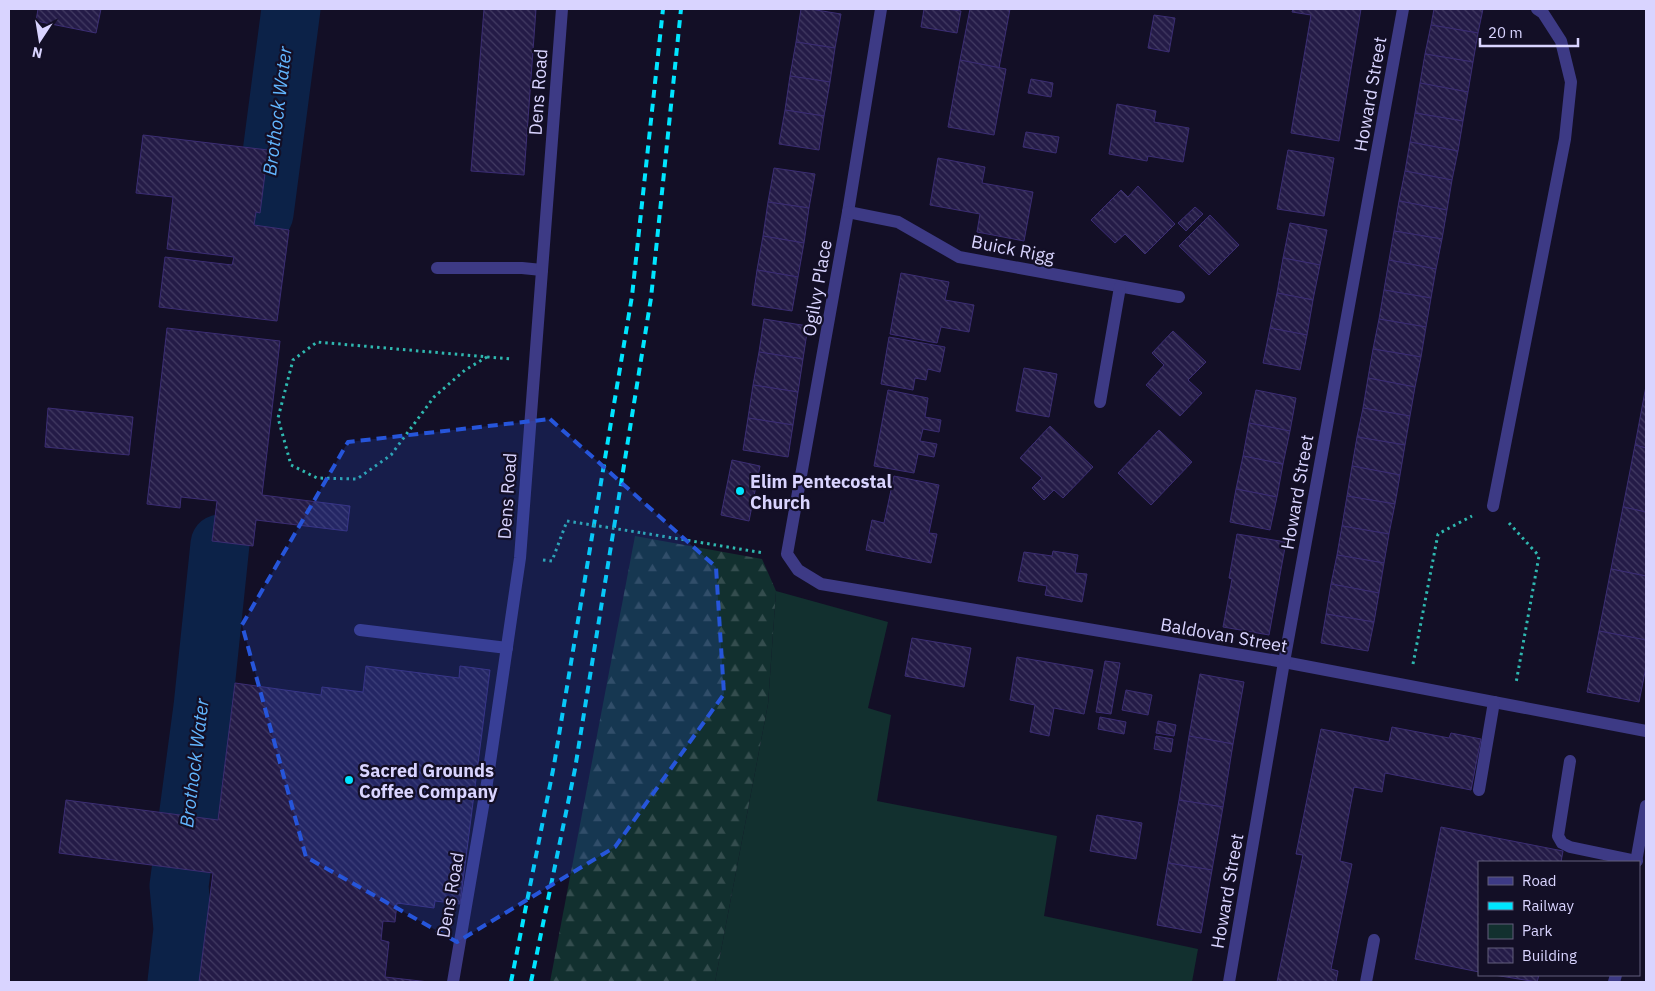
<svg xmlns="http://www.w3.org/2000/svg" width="1655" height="991" font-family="'IBM Plex Sans',sans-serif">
<defs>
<pattern id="forest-firs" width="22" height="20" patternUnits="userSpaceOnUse" patternTransform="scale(1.25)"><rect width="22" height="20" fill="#12302f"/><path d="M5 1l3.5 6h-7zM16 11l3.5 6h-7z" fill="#344d4e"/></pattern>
<pattern id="building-back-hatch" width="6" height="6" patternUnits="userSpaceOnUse" patternTransform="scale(1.25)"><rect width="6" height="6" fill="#241b47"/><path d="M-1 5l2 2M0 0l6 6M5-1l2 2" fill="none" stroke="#433b63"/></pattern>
</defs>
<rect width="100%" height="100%" fill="#130f26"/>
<path fill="#12302f" d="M776,591L888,622L868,708L891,715L877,801L1057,836L1044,916L1198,949L1192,982H715L768,704Z"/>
<path fill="url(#forest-firs)" d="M635,536L762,559L776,591L768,704L715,982H550Z"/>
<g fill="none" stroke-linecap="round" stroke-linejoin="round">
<g stroke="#0c2248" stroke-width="59">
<path d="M264,214L291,9"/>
<path d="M177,982L183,929L179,886L203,707L220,544"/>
</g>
</g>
<g fill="url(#building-back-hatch)" stroke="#3b2d73">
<path d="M38,9H101L96,33L36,21Z"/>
<path d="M484,9H536L524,175L471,171Z"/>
<path d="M801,9H810L841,14L835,48L796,42Z"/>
<path d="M924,9H946L961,11L957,33L921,27Z"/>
<path d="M970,9H1010L999,68L960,60Z"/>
<path d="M1293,9H1361L1339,141L1291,133L1311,15L1292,12Z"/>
<path d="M1434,9H1483L1478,33L1431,25Z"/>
<path d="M1154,15L1175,18L1169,52L1148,48Z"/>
<path d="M1431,25L1478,33L1473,62L1425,54Z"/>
<path d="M796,42L835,48L830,82L790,76Z"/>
<path d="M1425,54L1473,62L1468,92L1420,83Z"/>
<path d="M960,60L1006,69L994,135L948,127Z"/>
<path d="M790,76L830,82L824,116L785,110Z"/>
<path d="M1031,79L1053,83L1051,97L1028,93Z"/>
<path d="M1420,83L1468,92L1463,121L1415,113Z"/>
<path d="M1117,104L1156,111L1154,122L1189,128L1183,162L1148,156L1147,161L1109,154Z"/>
<path d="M785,110L824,116L819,150L779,144Z"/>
<path d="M1415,113L1463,121L1458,151L1410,142Z"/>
<path d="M1026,132L1059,137L1056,153L1023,147Z"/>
<path d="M143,135L268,150L260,213L256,212L254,225L289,230L277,321L159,307L165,257L232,265L234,257L167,249L173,197L136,193Z"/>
<path d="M1410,142L1458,151L1452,180L1405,171Z"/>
<path d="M1288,150L1334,158L1324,216L1277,209Z"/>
<path d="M938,158L985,167L982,183L1033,192L1024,241L977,232L980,214L930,205Z"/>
<path d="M774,168L815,174L809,208L768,202Z"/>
<path d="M1405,171L1452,180L1447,210L1399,201Z"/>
<path d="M1138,186L1175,224L1145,254L1125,234L1115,243L1091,220L1121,190L1128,197Z"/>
<path d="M1399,201L1447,210L1442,239L1394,231Z"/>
<path d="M768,202L809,208L804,243L763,236Z"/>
<path d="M1195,207L1203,214L1186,231L1178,223Z"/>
<path d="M1210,215L1239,245L1209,275L1179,246Z"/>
<path d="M1290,223L1327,230L1320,265L1283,258Z"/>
<path d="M1394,231L1442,239L1436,269L1389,260Z"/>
<path d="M763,236L804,243L798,277L757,270Z"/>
<path d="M1283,258L1320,265L1313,300L1277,293Z"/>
<path d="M1389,260L1436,269L1431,298L1384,290Z"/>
<path d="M757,270L798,277L792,311L752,305Z"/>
<path d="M901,273L949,282L945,300L974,305L969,332L941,327L937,343L890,334Z"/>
<path d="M1384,290L1431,298L1426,327L1379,319Z"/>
<path d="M1277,293L1313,300L1307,335L1270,328Z"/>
<path d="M764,319L808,326L803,359L759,352Z"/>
<path d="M1379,319L1426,327L1421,357L1373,349Z"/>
<path d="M167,328L280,341L262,495L350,506L347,531L256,520L253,546L212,541L217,501L181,497L180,508L147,504Z"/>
<path d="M1270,328L1307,335L1300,370L1263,363Z"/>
<path d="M1173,331L1206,362L1188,380L1202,393L1180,416L1146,385L1164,365L1152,353Z"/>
<path d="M889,337L945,347L940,372L928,369L926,380L915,378L913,390L881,384Z"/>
<path d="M1373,349L1421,357L1415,387L1368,378Z"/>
<path d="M759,352L803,359L798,392L753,385Z"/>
<path d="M1024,368L1057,374L1049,417L1016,411Z"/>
<path d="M1368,378L1415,387L1410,416L1363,408Z"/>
<path d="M753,385L798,392L793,425L748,418Z"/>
<path d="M1646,386V448L1635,445Z"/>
<path d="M888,390L928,398L925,417L941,420L939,432L923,429L920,441L937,444L934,457L918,454L914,473L874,466Z"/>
<path d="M1256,390L1296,398L1290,431L1249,423Z"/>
<path d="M48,408L133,417L129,455L45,447Z"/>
<path d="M1363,408L1410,416L1405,445L1357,437Z"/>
<path d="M748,418L793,425L788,457L743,450Z"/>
<path d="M1249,423L1290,431L1283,464L1243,456Z"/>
<path d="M1050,426L1093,467L1063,498L1054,490L1044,500L1032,488L1042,478L1020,458Z"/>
<path d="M1159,430L1192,462L1151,505L1118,473Z"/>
<path d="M1357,437L1405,445L1400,475L1352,466Z"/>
<path d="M1635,445L1646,448V512L1623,507Z"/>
<path d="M1243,456L1283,464L1277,497L1236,489Z"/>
<path d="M732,460L760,466L749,521L721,515Z"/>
<path d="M1352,466L1400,475L1395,504L1347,496Z"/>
<path d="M894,476L939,485L929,533L937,534L931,563L866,550L872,520L884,523Z"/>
<path d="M1236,489L1277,497L1270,530L1230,522Z"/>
<path d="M1347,496L1395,504L1389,534L1342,526Z"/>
<path d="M1623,507L1646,512V576L1611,569Z"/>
<path d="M1342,526L1389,534L1384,563L1337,555Z"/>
<path d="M1237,534L1286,542L1269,635L1223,627L1232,579L1229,578Z"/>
<path d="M1053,551L1078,555L1075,573L1087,574L1082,602L1045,595L1047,586L1018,581L1024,552L1052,556Z"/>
<path d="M1337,555L1384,563L1379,593L1331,584Z"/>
<path d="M1611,569L1646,576V640L1599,631Z"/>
<path d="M1331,584L1379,593L1374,622L1326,614Z"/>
<path d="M1326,614L1374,622L1368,651L1321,643Z"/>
<path d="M1599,631L1646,640V667L1639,702L1587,692Z"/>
<path d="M912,638L971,648L964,687L905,676Z"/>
<path d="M1017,657L1093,670L1084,714L1054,708L1049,736L1030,732L1035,705L1010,700Z"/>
<path d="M1105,661L1120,663L1111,714L1096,712Z"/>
<path d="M366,666L459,678L460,666L490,670L460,904L435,901L434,908L397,903L395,922L383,921L381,940L389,942L385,977L429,982H199L213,873L59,853L66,800L218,820L235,683L321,695L322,687L363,692Z"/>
<path d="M1200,674L1244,682L1233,744L1189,736Z"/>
<path d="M1126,690L1152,695L1148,715L1122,710Z"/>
<path d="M1100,717L1126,722L1124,734L1098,729Z"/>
<path d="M1158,721L1176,725L1174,736L1156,733Z"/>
<path d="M1392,727L1449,738L1451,733L1481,739L1471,790L1385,773L1382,792L1354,787L1340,861L1352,864L1331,969L1338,971L1336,982H1277L1303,855L1296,854L1321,729L1389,742Z"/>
<path d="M1156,736L1173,739L1171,752L1154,749Z"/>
<path d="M1189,736L1233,744L1223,807L1179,800Z"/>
<path d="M1179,800L1223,807L1212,870L1168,863Z"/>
<path d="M1097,815L1142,823L1136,859L1090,851Z"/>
<path d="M1441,827L1563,851L1561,862H1479V972L1415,959Z"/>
<path d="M1168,863L1212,870L1201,933L1157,925Z"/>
<path d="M1494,975H1539L1537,982Z"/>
</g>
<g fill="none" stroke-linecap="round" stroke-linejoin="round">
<g stroke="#2fb8b0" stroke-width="3" stroke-dasharray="2.5 4" stroke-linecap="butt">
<path d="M487,357L465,370L434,397L391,455L357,479L317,478L291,465L278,418L293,360L317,342L511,359"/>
<path d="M1509,523L1539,556L1516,683"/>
<path d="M643,533L764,553"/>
<path d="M543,560L552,561L567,521"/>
<path d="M1413,664L1438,534L1472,516"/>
</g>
<g stroke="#3d3a85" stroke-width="12">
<path d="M881,9L848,212L787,554L798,570L821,584L1284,662L1646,731"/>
<path d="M848,212L898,222L959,257L1179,297"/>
<path d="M437,268H522L542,270"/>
<path d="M1100,402L1120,287"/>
<path d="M1493,506L1565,139L1571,82L1561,41L1543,13L1537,9"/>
<path d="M360,630L507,648"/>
<path d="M1570,761L1558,836L1562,843L1570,847L1637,861"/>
<path d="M1479,790L1494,702"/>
<path d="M1636,862L1646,806"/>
<path d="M453,982L487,783L520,558L562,9"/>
<path d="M1229,982L1284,662L1403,9"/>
<path d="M1366,982L1374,940"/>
<path d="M1614,982L1616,975"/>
</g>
<g stroke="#00e5ff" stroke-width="4" stroke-dasharray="8 6" stroke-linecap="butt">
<path d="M511,982L554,765L632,296L663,9"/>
<path d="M531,982L575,769L651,298L681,9"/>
</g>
<path stroke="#2fb8b0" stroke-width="3" stroke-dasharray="2.5 4" stroke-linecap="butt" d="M567,521L643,533"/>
</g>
<path fill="#2655da" fill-opacity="0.2" stroke="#2655da" stroke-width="4" stroke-dasharray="10 6" stroke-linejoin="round" d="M550,419L716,567L724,694L615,847L457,942L306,857L242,625L348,442Z"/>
<g fill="#00e5ff" stroke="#130f26" stroke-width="2">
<circle cx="740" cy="491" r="5"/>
<circle cx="349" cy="780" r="5"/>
</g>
<g text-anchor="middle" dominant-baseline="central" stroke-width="4.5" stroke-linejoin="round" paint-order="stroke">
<g font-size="18" fill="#d9d4ff" stroke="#130f26">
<text transform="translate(538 92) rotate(-86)">Dens Road</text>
<text transform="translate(1370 94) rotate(-80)">Howard Street</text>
<text transform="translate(1013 249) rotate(11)">Buick Rigg</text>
<text transform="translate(817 288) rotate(-80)">Ogilvy Place</text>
<text transform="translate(1297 492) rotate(-80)">Howard Street</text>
<text transform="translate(507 496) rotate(-86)">Dens Road</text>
<text transform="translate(1224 635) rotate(10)">Baldovan Street</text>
<text transform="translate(1227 891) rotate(-80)">Howard Street</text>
<text transform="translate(450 895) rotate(-80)">Dens Road</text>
</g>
<g font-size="18" font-weight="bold" fill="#d9d4ff" stroke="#130f26" text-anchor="start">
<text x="750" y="481">Elim Pentecostal<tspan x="750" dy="21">Church</tspan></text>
<text x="359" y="770">Sacred Grounds<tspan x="359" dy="21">Coffee Company</tspan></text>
</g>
<g font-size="19" font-style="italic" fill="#62b6ff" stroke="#130f26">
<text transform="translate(277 111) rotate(-83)">Brothock Water</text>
<text transform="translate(194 763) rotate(-83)">Brothock Water</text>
</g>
</g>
<rect width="1655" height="991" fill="none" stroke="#d9d4ff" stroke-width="20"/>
<rect x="1478" y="861" width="162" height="115" fill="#130f26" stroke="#625e7d"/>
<rect x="1488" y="877" width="25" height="8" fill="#3d3a85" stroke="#625e7d"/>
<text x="1522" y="886" font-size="15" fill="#d9d4ff">Road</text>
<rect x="1488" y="902" width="25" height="8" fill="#00e5ff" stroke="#625e7d"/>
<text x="1522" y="911" font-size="15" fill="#d9d4ff">Railway</text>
<rect x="1488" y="924" width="25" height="15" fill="#12302f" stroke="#625e7d"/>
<text x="1522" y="936" font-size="15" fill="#d9d4ff">Park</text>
<rect x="1488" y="948" width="25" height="15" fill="url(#building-back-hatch)" stroke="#625e7d"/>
<text x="1522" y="961" font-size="15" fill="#d9d4ff">Building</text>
<g transform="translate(40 40) rotate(192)" stroke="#130f26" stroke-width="4" paint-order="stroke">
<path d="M0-4L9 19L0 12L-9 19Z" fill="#d9d4ff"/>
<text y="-8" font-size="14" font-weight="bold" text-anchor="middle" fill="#d9d4ff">N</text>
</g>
<path d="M1480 38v8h98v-8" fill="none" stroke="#d9d4ff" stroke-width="2.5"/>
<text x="1488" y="38" font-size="15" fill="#d9d4ff" stroke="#130f26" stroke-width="4" paint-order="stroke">20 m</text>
</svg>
